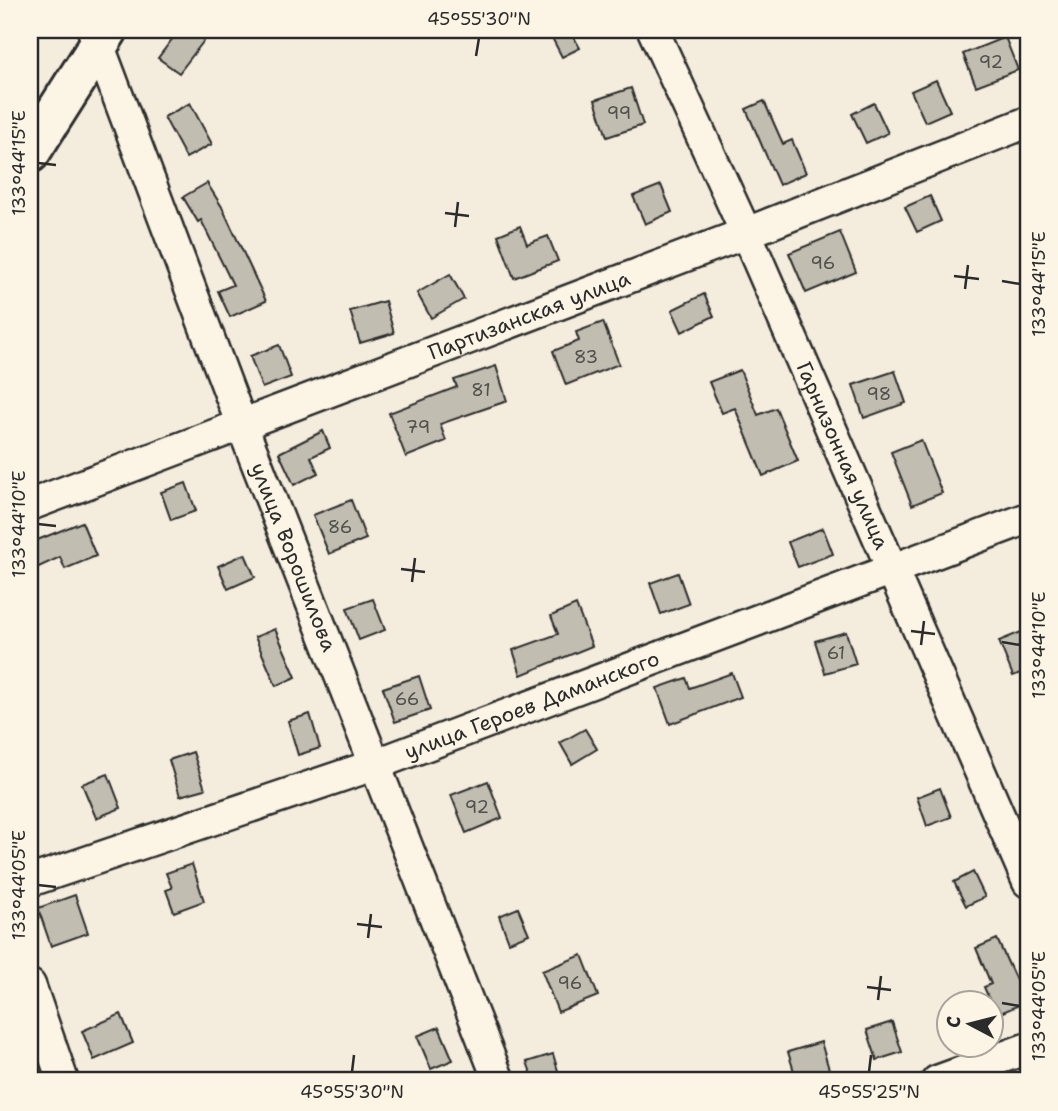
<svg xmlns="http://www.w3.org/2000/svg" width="1058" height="1111" font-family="'Shantell Sans',sans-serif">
<rect width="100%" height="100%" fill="#f4edde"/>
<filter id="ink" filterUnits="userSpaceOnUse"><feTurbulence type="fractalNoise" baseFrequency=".0143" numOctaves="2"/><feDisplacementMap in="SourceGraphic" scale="14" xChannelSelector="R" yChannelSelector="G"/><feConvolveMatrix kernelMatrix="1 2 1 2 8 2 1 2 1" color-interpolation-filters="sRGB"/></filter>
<g filter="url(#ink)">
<g fill="#c2bdb1" stroke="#2b2b2b" stroke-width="2">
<path d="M179,30H195L206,38L179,73L158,58Z"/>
<path d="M548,30H570L580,48L562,57Z"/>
<path d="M1005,37L1018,70L976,86L963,54Z"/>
<path d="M936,80L950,111L925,122L911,91Z"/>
<path d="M631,88L643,125L607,137L595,100Z"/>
<path d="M764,101L783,144L792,140L806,173L779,185L746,109Z"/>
<path d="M190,103L212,144L186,158L164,117Z"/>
<path d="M874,103L888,133L866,143L852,114Z"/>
<path d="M207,183L222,207L266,301L230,317L218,291L233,285L201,220L198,222L183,197Z"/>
<path d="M661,185L672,212L645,224L633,196Z"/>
<path d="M930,196L941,221L917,232L905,207Z"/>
<path d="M520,226L527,244L548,236L558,261L514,278L498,235Z"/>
<path d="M840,232L856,272L806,293L789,253Z"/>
<path d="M450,274L464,299L431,318L417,293Z"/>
<path d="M704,294L714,316L682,332L672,310Z"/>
<path d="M385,301L394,333L360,343L350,311Z"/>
<path d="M603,322L619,364L566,385L553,351L579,341L576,332Z"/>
<path d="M279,345L291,377L262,388L250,356Z"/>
<path d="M496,366L507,401L440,424L446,441L406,457L389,413L457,387L454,380Z"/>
<path d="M740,370L758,415L776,408L798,461L763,476L735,408L722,413L709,382Z"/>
<path d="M895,371L906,403L864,418L853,385Z"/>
<path d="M323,431L330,448L311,457L318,473L294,485L279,453Z"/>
<path d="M921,440L942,493L912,505L891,452Z"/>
<path d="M186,483L196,511L171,520L161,492Z"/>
<path d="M351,500L366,539L329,554L313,515Z"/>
<path d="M82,522L96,556L65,569L60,557L30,571V543Z"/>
<path d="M823,528L833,554L798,567L788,542Z"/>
<path d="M245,554L255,577L228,589L218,566Z"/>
<path d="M678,573L689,604L661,614L650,583Z"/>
<path d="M373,599L385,630L359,640L347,608Z"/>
<path d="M576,605L592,646L521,675L513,650L558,634L551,616Z"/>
<path d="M275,629L296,677L276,686L255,637Z"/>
<path d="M846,632L856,664L825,673L815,641Z"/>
<path d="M1021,632L1028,652V670L1013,676L999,641Z"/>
<path d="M732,673L741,697L670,724L657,688L686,678L690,688Z"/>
<path d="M419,676L430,710L395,722L383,688Z"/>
<path d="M310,714L320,748L298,755L288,721Z"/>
<path d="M585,729L597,749L572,764L560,743Z"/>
<path d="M193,752L205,789L180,796L169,760Z"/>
<path d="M108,774L121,808L96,818L82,784Z"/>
<path d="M488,781L502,818L466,833L451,795Z"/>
<path d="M940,788L951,817L927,826L917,797Z"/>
<path d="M192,864L204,901L174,912L166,890L172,888L166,873Z"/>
<path d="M973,872L985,897L966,906L954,882Z"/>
<path d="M75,895L88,933L51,946L38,908Z"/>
<path d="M518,908L529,934L509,942L499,916Z"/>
<path d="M997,939L1026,1002L996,1015L984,987L991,984L976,948Z"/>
<path d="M582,955L598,996L558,1012L542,971Z"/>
<path d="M121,1014L133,1043L94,1060L82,1031Z"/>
<path d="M892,1022L902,1052L877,1060L867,1030Z"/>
<path d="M439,1027L453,1060L431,1069L417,1036Z"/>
<path d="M821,1042L831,1076L815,1081H797L788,1052Z"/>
<path d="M553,1054L561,1081H534L527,1062Z"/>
</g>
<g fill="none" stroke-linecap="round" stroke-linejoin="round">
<g stroke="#2b2b2b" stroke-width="35">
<g id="minor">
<path id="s1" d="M93,30L241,423L499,1081"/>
<path id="s2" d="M653,30L746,233L1028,882"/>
<path id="s3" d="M30,505L746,233L1028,122"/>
<path id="s4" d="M30,881L374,765L1028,518"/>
<path d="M30,985L63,1081"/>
<path d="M937,1081L1028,1048"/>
</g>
</g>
<g stroke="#2b2b2b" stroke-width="44">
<path id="major" d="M30,153L108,30"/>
</g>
<use href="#minor" stroke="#fcf5e5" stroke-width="30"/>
<use href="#major" stroke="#fcf5e5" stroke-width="38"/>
</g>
</g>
<path fill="none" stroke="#2b2b2b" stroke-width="2.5" d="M476,56L479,38M38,163L56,165M445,213L469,216M455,227L458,202M954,276L979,279M1002,281L1020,284M965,289L968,265M38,524L56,526M401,569L425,572M412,582L415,558M911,631L935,634M1002,642L1020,645M921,645L924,621M38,885L56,887M357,924L382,927M368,938L371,914M867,987L891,990M878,1000L881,976M1002,1003L1020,1006M352,1072L354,1055M869,1072L871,1055"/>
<g text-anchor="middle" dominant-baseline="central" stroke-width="6" stroke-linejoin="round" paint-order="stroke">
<g font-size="18" fill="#51504c">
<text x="991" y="62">92</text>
<text x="619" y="113">99</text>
<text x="823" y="263">96</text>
<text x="586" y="357">83</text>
<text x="481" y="390">81</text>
<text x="879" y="394">98</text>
<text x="418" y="427">79</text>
<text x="340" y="527">86</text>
<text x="836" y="653">61</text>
<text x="407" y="699">66</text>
<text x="477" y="807">92</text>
<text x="570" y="983">96</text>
</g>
<g font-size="21" fill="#2b2b2b" stroke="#fcf5e5">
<text stroke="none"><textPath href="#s3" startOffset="534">Партизанская улица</textPath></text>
<text stroke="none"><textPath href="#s2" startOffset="466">Гарнизонная улица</textPath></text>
<text stroke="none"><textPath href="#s1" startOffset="564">улица Ворошилова</textPath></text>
<text stroke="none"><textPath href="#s4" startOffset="532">улица Героев Даманского</textPath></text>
</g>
</g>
<rect width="1058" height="1111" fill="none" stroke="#fcf5e5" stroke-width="77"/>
<g transform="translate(970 1024) rotate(277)"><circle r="33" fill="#fcf5e5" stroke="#a8a49b" stroke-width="2"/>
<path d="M0-5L12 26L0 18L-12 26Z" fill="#2b2b2b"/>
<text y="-10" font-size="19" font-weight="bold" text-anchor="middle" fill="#2b2b2b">С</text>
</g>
<rect x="38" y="38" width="982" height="1034" fill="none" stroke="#2b2b2b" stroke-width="2.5"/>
<g font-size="18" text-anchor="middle" fill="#2b2b2b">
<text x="479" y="25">45°55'30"N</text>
<text transform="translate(19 163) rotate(-90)" y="6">133°44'15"E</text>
<text transform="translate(1039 284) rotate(-90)" y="6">133°44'15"E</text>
<text transform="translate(19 524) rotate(-90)" y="6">133°44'10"E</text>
<text transform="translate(1039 645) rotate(-90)" y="6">133°44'10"E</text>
<text transform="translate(19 885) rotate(-90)" y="6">133°44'05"E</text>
<text transform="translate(1039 1006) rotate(-90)" y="6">133°44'05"E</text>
<text x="352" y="1098">45°55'30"N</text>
<text x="869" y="1098">45°55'25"N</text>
</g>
</svg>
